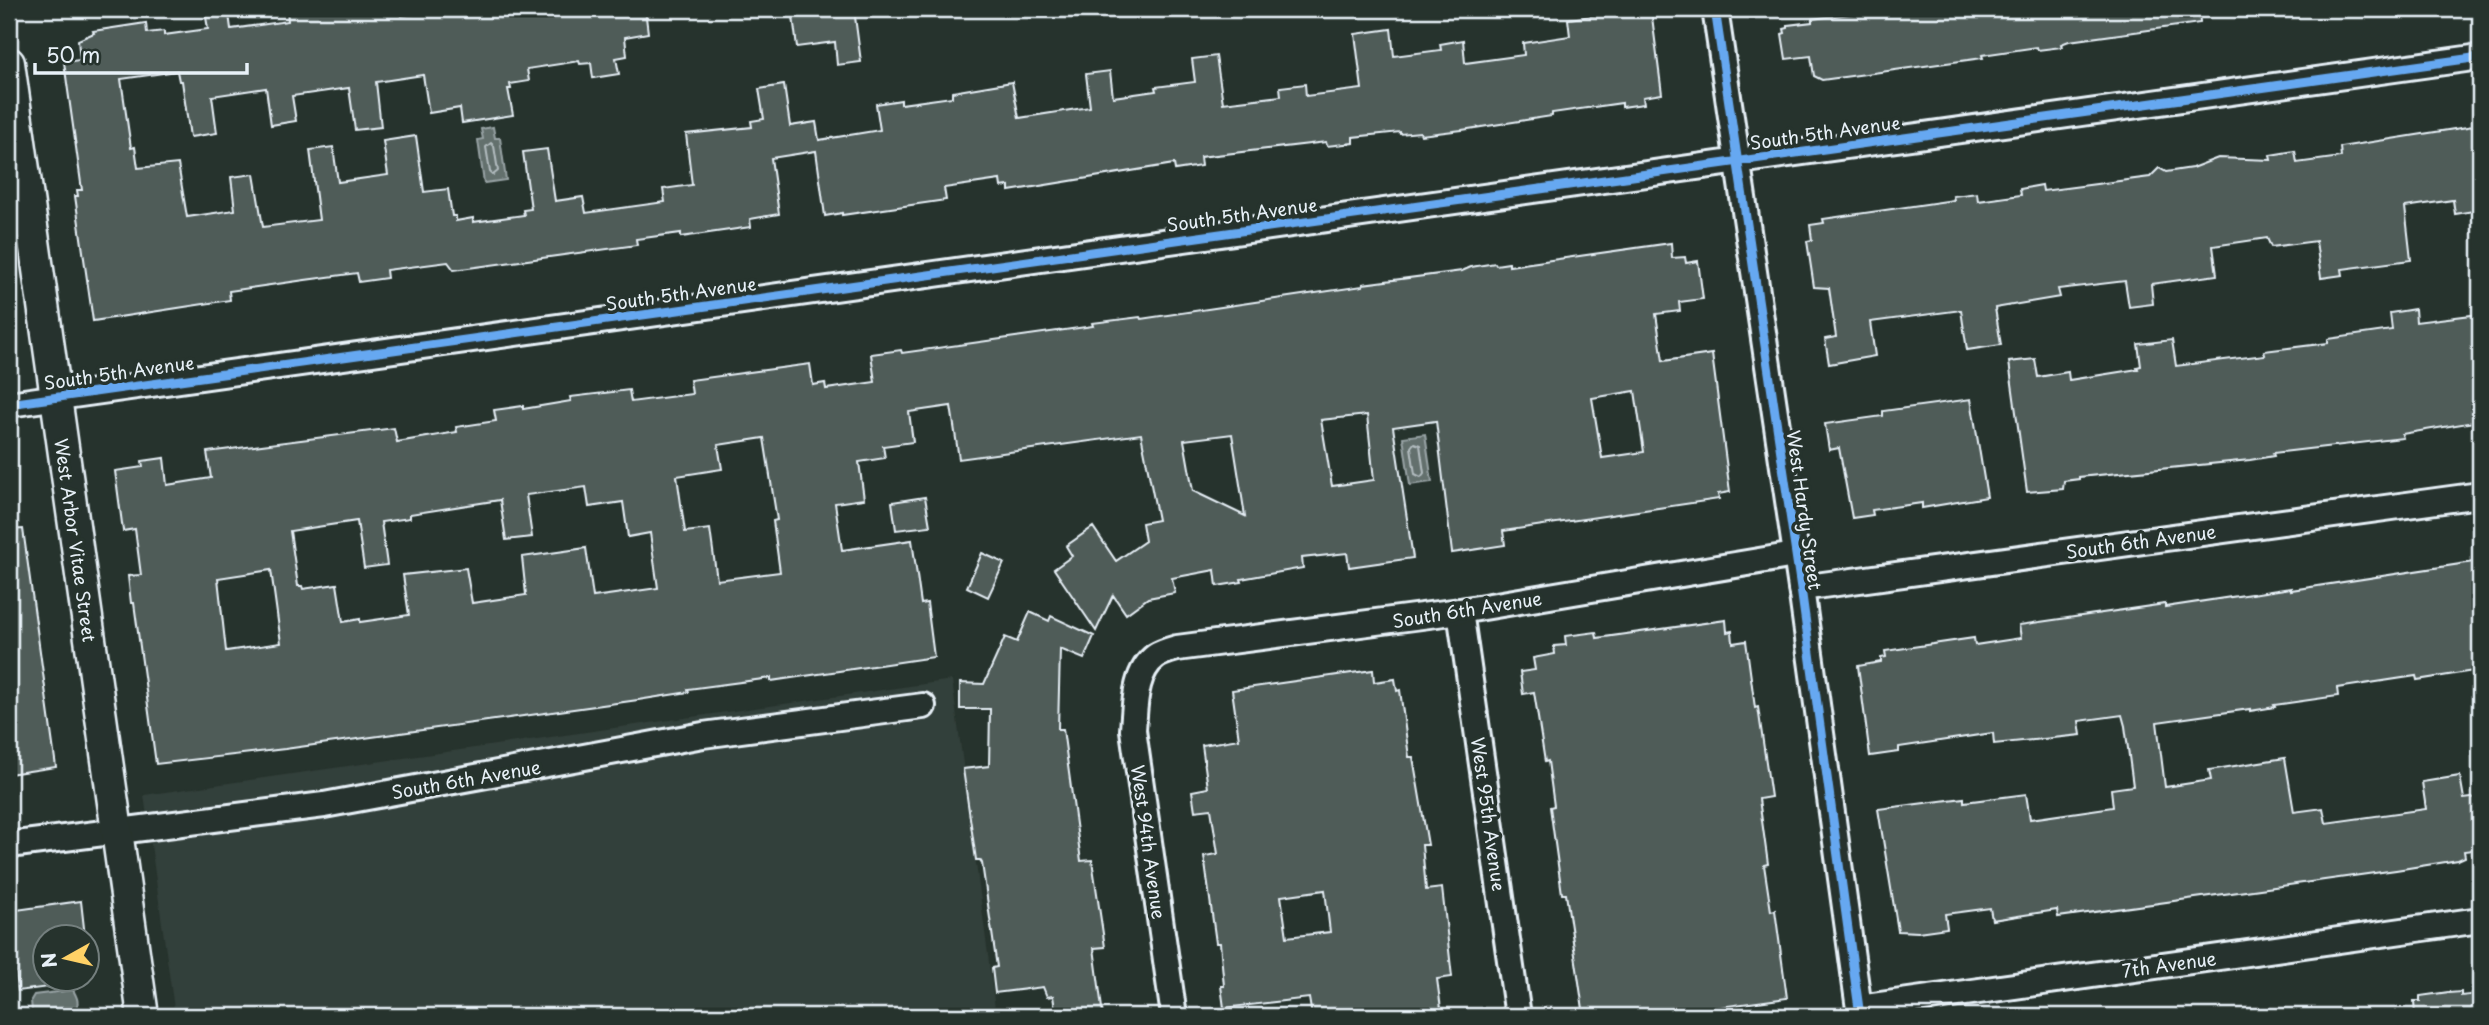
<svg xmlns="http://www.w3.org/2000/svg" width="2489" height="1025" font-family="'Playpen Sans',sans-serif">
<rect width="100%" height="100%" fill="#26332d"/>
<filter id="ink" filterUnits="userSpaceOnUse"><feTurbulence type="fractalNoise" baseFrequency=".0143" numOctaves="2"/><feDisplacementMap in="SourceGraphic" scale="14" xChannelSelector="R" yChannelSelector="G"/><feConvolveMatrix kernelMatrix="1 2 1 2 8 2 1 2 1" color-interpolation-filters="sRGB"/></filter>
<g filter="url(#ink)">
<path fill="#333f3a" d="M952,680L996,1016H175L144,795Z"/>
<g fill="#636f6d" stroke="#98a3a5" stroke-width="2">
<path d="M493,127L495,138H500L506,180L484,183L478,140L483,139L481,129Z"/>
<path d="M1425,434L1432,482L1410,485L1403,437Z"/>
<path d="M73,990C77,997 80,1003 75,1010L36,1015L32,1012L31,1000L34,995Z"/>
</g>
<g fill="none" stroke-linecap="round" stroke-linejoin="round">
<g stroke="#b3bdc0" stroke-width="2">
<path d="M491,143L494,146L498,171L493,175L490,172L486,147Z"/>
<path d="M1414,443L1420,445L1424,473L1421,477L1415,474L1411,447Z"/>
</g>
</g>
<g fill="#505c59" stroke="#e8f1f8" stroke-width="2" fill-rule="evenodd">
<path d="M287,9H400L401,16L450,9H645L648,33L625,37L627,56L616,58L619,74L593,78L591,63L580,64L579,61L527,69L529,81L510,84L511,89H508L513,115L462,123L460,108L429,113L423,75L376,82L381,127L355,130L349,88L292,96L296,121L271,125L266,88L212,96L217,133L190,137L182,81H179L177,71L121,79L131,148L135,147L138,168L178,164L187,217L235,210L231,177L254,174L263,227L319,220L310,150L333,147L338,182L388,175L383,141L416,136L424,192L448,189L452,216H456V221L473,218V222L524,215L523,210L531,209L523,152L547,149L555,201L583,197L586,213L665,202L663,189L692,185L686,134L752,127L751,121L764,119L759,89L784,85L790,126L816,122L819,140L880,130L876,104L901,100V104L952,97V92L1012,82L1019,118L1090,107L1086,74L1110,71L1113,97L1156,91L1155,87L1195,82L1192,59L1216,56L1223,103L1281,96L1280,87L1305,84L1306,96L1362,89L1355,34L1391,29L1394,56L1441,50L1440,44L1463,40L1465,63L1524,55L1523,43L1570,36L1568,19L1624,12L1623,9H1651L1662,94L1643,97L1644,104L1622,107V103L1552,113V116L1462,130L1421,135L1420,132L1400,134V132L1353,137V143L1327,146L1326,142L1200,157L1201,166L1175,170L1174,164L1009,191V186L1001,187L1000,180L944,188L946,200L842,215V213L825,216L816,151L771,158L779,214L750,219L751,227L681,237V233L636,239L637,245L454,270L448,262L386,270L387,278L359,282L357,273L305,280L229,291L230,300L93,321L75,196H78L77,190H82L64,62L80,60L78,40L94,33L93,31L146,23L147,33L164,31V35L208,29L206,17L229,14L231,29L288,21Z"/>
<path d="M792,9H854L861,62L837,65L835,42L797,47Z"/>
<path d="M1888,9H2199L2200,23L2069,41L2061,44L2062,47L2038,50L2037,47L1982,55L1983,58L1822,80L1814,76L1811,56L1786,59L1782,34L1785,33L1784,29L1788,28V25L1812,22V19Z"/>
<path d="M2480,125V210L2455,214L2453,200L2405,207L2411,260L2342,269L2343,275L2321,278L2316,241L2271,247L2267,238L2213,246L2217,275L2151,284L2153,304L2129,307L2125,281L2058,289L2060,297L1995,308L2001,345L1967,350L1961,310L1870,322L1875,356L1829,364L1825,339L1836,337L1829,288L1814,287L1807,241L1812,240L1810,225L1824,223L1823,219L1954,200L1953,196L1977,193L1978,201L2021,195L2020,189L2042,185L2043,191L2150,177L2159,168L2166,172L2192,168L2218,158L2271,160L2270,155L2295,151L2297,163L2341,157L2340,147Z"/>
<path d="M1671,243L1672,258L1685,257L1686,263L1698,261L1703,299L1679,302L1680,311L1656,314L1663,361L1712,354L1730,492L1718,494L1719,499L1503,531L1505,545L1452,553L1436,421L1393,427L1413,558L1349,567L1347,553L1302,558L1303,568L1241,579L1242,582L1217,586L1215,570L1172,578L1175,593L1148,598L1126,614L1113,595L1096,631L1054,569L1072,556L1066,546L1093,527L1116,561L1145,541L1142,523L1158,520L1141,434L959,459L951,406L909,412L913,442L883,446L885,458L859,462L864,499L835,503L842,550L912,540L921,604L927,603L934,657L771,681V678L688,689L689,692L638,700L285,749L156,764L134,603H131L128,576L141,575L135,529L123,531L115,471L143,467L142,461L164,458L167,485L211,478L207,452L394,428L397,442L457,432L456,427L496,421L494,410L523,406V409L571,401L570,397L629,390L631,402L692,394L690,380L810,364L813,385L825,383L826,389L875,382L871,354L901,350L902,353L1093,326L1092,323L1140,317L1141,319L1363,286V284L1462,271L1471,267L1495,263L1496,265L1509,263V266ZM1635,391L1644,452L1602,458L1592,398ZM1367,415L1374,480L1332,486L1321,420ZM1232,434L1245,516L1193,491L1184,440ZM764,438L777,520L773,521L780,572L717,580L710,529L685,532L677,476L722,469L718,445ZM586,487L589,507L623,502L628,537L650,533L658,588L593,597L586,548L522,557L526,595L472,603L466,568L403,575L409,615L360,622V619L343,622L337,584L303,589L302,586H298L290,531L357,521L364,568L387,565L381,522L410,518V514L500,500L506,540L532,537L526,495ZM271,570L281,643L226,651L218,578Z"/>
<path d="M2415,309L2416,322L2480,314V421L2402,434L2403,438L2273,453L2274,456L2250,460L2079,477V479L2064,481L2063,489L2027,492L2009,362L2035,359L2038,377L2068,372L2069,380L2138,369L2137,367L2141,366L2138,344L2172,340L2176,366L2265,355L2264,351L2328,343V339L2392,330L2390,313Z"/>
<path d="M1971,399L1987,497L1922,508V503L1872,510L1873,515L1852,518L1839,448L1829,450L1825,424L1883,416V411Z"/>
<path d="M925,497L930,526L896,530L892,502Z"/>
<path d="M23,529L56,767L9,774V530Z"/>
<path d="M982,553L1004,563L988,597L967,587Z"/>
<path d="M2480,561V628H2476L2475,634L2480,670L2417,680L2416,676L2337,688L2338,696L2274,705L2275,707L2250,711V709L2157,722L2165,787L2211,780L2209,770L2285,758L2294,812L2323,808L2326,823L2426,809L2422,782L2460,776L2464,799L2480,797V849L2464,851L2465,857L2458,860L2396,870L2058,917L2057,910L1992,920L1990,908L1945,914L1947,928L1918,932L1898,931L1878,809L1964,798V802L2026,794L2030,819L2113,807L2111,789L2133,786L2125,726L2122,715L2079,721L2081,735L1994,744L1993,733L1899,747V752L1870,756L1858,666L1881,662V658L1886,657L1885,651L1974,638L1975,645L2021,638L2019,625L2165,604V607L2291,588V590Z"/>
<path d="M1030,612L1049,621L1051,616L1094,636L1084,659L1060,649L1058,729H1063L1081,861L1092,860L1105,947L1094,948L1103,1016H1056L1053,996L1047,997L1043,987L995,993L992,968L997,967L982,863L980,860H976L963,769L989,766L990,709H960V683L984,684L1005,637L1017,642Z"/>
<path d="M1726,620L1727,632L1732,631L1733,643L1746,641L1755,708L1758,707L1771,797L1759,799L1768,864L1764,865L1771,911L1775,910L1787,998L1712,1008L1713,1016H1584L1566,894H1562L1550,807L1554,806L1548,761L1545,762L1534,692L1523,694L1520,672L1535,670L1533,658L1555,654L1554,646L1566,645L1565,636L1596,632L1597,638Z"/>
<path d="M1373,670L1374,682L1395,679L1397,691L1400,690L1409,757H1413L1428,845H1422L1426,890L1442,888L1452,977L1437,979L1442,1016H1312L1309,998L1224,1008L1221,986H1224L1220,943H1216L1204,856L1218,854L1211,809L1195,811L1192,791L1208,788L1202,745L1239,739L1232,690ZM1325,890L1330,932L1287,937L1281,896Z"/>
<path d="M81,901L85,937H46V979H48L49,987L18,991L9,911Z"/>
<path d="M2449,992V993L2461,992V996L2478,994L2480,1016H2415L2414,1001H2420V996Z"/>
</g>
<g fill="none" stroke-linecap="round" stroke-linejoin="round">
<g stroke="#e8f1f8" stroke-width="30">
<g id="minor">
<path d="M1715,9L1801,588L1860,1016"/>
<path d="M9,404L2480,57"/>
<path d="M1801,588L2480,495"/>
<path d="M1460,611L1518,1016"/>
<path d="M9,845L324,805L703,735L923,706"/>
<path d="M1859,1008L2480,920"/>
<path d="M1174,1016L1133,730C1135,706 1134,672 1156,656C1162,652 1170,650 1177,648L1460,611L1795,555"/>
</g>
</g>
<g stroke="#e8f1f8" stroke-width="35">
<path id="tertiary" d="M9,63L143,1016"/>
</g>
<use href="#minor" stroke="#26332d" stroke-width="24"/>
<use href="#tertiary" stroke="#26332d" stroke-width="30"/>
<g stroke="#26332d" stroke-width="13">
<g id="cycleway">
<path d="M1715,9L1801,588L1860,1016"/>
<path d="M9,404L2480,57"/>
</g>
</g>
<use href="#cycleway" stroke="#66a8f1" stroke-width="9"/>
</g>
</g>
<g text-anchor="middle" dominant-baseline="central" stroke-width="7" stroke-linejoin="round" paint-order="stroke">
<g font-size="18" fill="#e8f1f8" stroke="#26332d">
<text transform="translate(1825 132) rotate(-8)">South 5th Avenue</text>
<text transform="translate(1242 214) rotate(-8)">South 5th Avenue</text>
<text transform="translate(681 293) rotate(-8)">South 5th Avenue</text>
<text transform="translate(119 372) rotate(-8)">South 5th Avenue</text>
<text transform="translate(1805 510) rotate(82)">West Hardy Street</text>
<text transform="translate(76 540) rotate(82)">West Arbor Vitae Street</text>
<text transform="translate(2141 541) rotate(-8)">South 6th Avenue</text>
<text transform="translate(1467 609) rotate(-9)">South 6th Avenue</text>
<text transform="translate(466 779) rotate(-10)">South 6th Avenue</text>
<text transform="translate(1489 814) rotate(82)">West 95th Avenue</text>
<text transform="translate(1149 842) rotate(82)">West 94th Avenue</text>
<text transform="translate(2169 964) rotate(-8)">7th Avenue</text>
</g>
</g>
<rect width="2489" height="1025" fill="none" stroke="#26332d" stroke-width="35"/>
<rect x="18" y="18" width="2454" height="990" fill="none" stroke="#e8f1f8" stroke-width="2.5" filter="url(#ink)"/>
<g transform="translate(66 958) rotate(262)"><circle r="33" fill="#26332d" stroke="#747f7e" stroke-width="2"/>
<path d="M0-5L12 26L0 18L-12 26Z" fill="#ffd166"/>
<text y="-10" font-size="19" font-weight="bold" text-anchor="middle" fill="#e8f1f8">N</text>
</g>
<path d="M35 63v10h212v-10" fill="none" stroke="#e8f1f8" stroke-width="3.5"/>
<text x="46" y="63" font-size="21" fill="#e8f1f8" stroke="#26332d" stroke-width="5" paint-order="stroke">50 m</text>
</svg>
